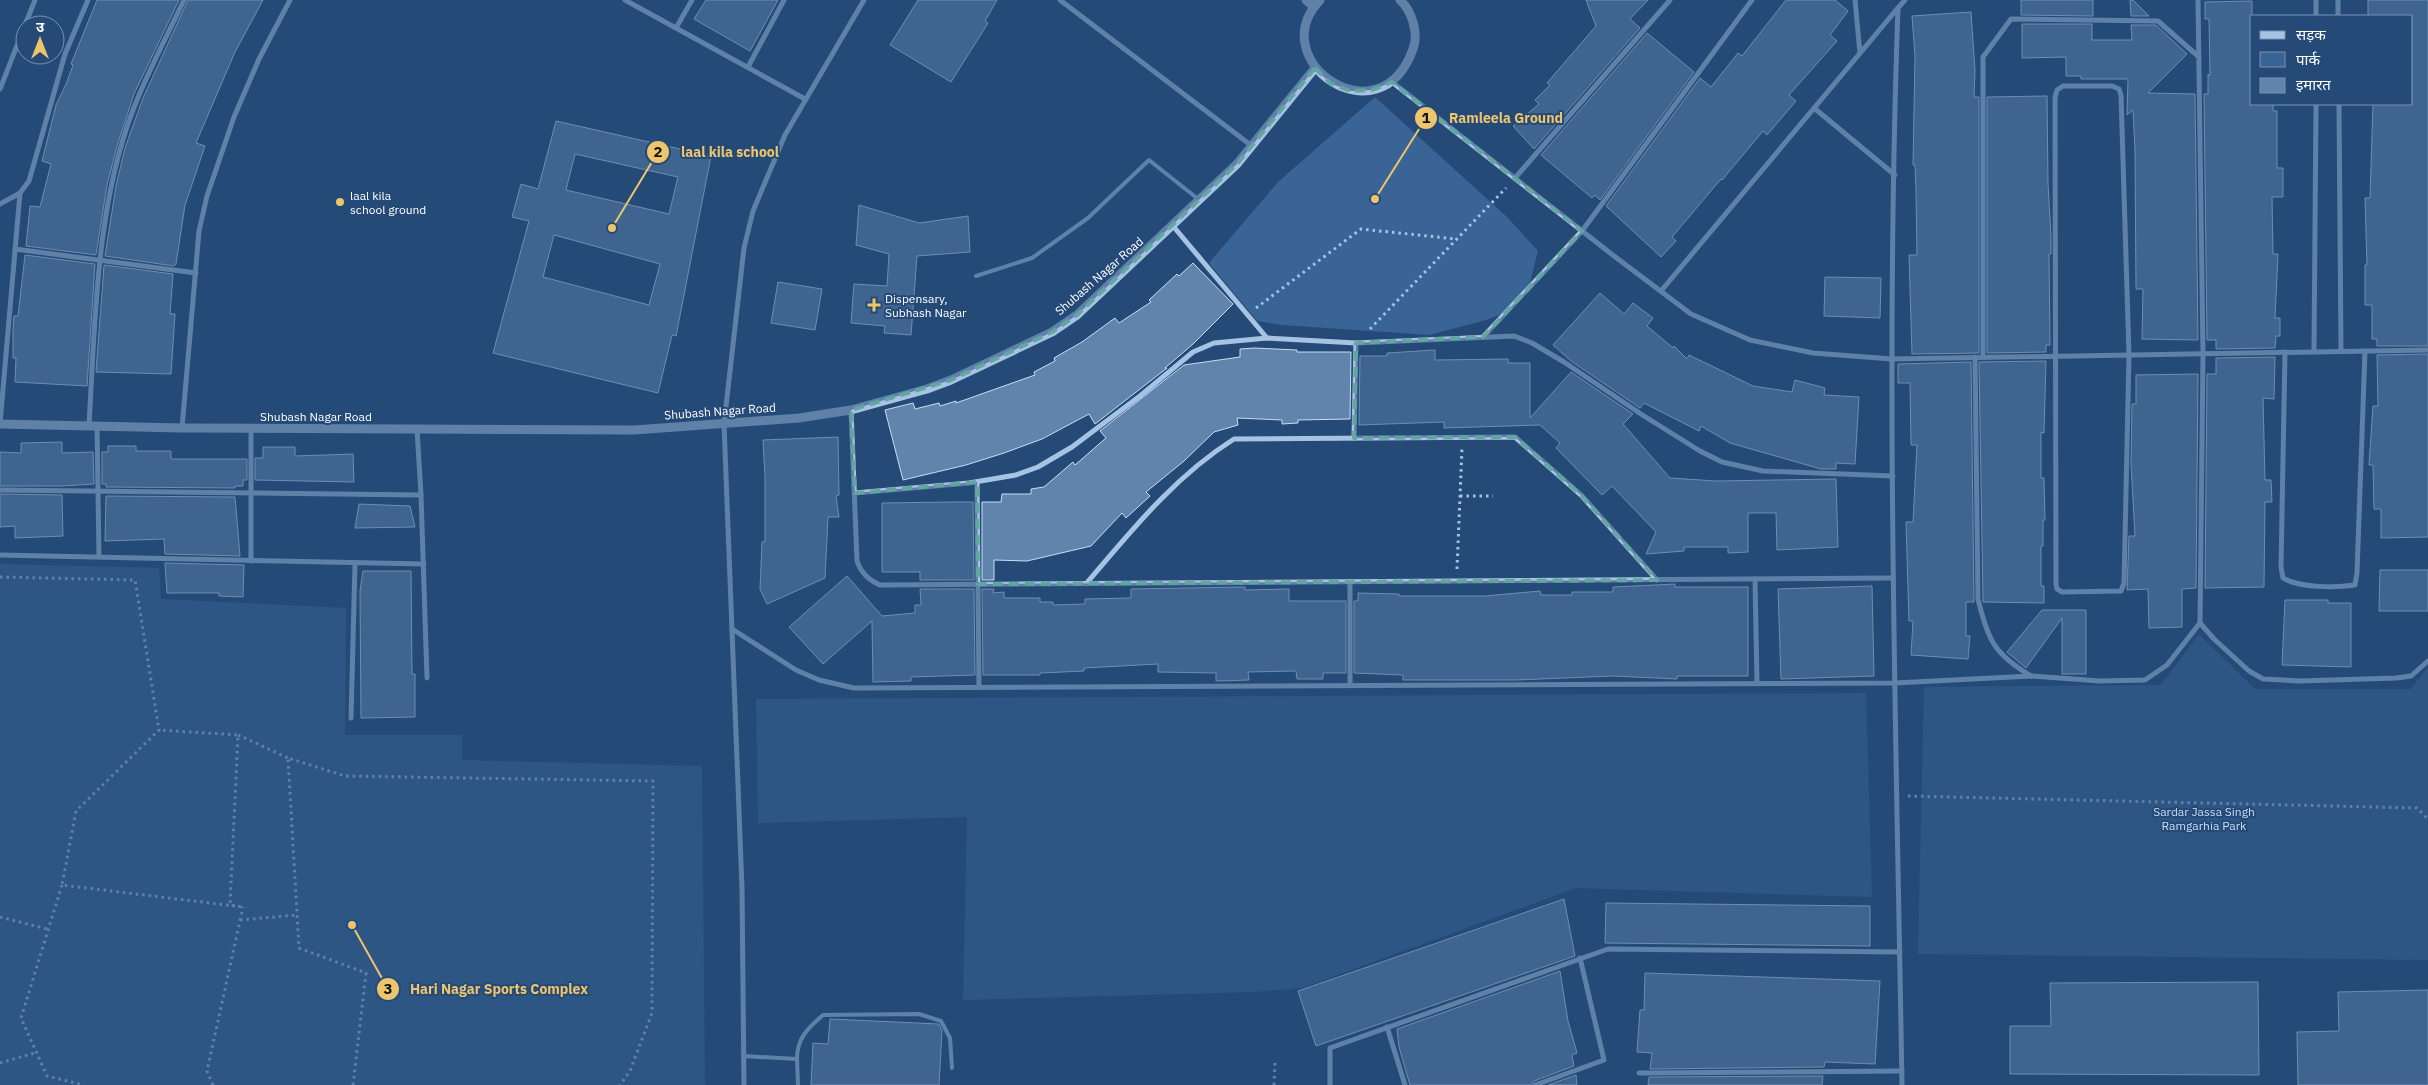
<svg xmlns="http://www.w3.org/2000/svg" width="2428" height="1085" font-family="'IBM Plex Sans','Noto Sans Devanagari',sans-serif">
<rect width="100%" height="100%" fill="#254a78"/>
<g fill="#396495">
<path d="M1375,97L1507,217L1538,251L1530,283L1504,313L1486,320L1429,335L1282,325L1257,321L1209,263L1278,182Z"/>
<path d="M0,564L159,568L161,599L346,608L345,735H462V760L702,766L705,1085H0Z"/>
<path d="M2199,634L2255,689H2411L2428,667V960L1918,954L1924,687L2161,685Z"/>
<path d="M1866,693L1872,897L1576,888L1302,988L1253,992L963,1000L967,817L758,823L756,699Z"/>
</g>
<g fill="#6184ac" stroke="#c9ddf3" fill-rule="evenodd">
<path d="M97,0H179L134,94L117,146L107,185L96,255L26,246L30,206L40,207L51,164L42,161L56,105L67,82L73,65L71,64Z"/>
<path d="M188,0H263L235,52L196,143L205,146L185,205L176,264L174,266L105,256L116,186L125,148L143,98Z"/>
<path d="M706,0H778L750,51L694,19Z"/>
<path d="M918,0H997L985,21L988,23L951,82L890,45Z"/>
<path d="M1586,0H1648L1630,19L1640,28L1534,149L1513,126L1539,104L1535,100L1550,85L1547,83L1596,26Z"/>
<path d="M1786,0H1835L1848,11L1830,35L1837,41L1789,95L1796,101L1767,135L1763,131L1722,180L1721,179L1672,237L1676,241L1661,257L1606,206L1700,78L1711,87L1738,53L1742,56Z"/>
<path d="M2021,0H2093V16L2021,15Z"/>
<path d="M2130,0H2133L2149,16H2131Z"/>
<path d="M2368,0H2428V346H2377V339H2372V305H2365V265H2367L2365,198H2370L2373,104H2412V16H2368Z"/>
<path d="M2252,1V104H2273V111H2277V168H2283V197H2272L2273,254H2278L2275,318H2280V336H2276L2275,348L2216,349V340H2207L2204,94H2208V74L2210,76L2209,19H2205V2Z"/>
<path d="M1971,12L1975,70L1974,97H1979V353L1912,354L1909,255H1917L1916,191L1915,165H1913L1915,56L1912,16Z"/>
<path d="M2022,24H2092V40H2132L2131,25H2156L2187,54L2148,93L2195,94L2198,340L2142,339L2143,289H2136L2135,151L2133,110L2127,115L2128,79H2081V76H2066V57L2022,58Z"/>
<path d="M1647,33L1694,72L1600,200L1595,195L1592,198L1541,155Z"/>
<path d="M2047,96L2048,183L2051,237V254H2049L2050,345H2046V352L1987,353V97Z"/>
<path d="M556,121L711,156L676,336L672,335L658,393L493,353L529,221L512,217L521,184L538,189ZM575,154L678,177L669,214L566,190ZM554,235L660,264L649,305L543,277Z"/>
<path d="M859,205L919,223L968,216L970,252L917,256L911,335L884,333L885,326L851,323L854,284L887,286L889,254L856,245Z"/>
<path d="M25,255L95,264L87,386L15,382L16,358H13V329L14,316H18Z"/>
<path d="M1193,263L1233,304L1193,344L1165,368H1167L1095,424L1089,414L1042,439L1004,453L966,465L903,480L885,410L913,403L915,409L939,403L940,406L956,401V403L1035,375L1034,372L1055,361L1054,358L1082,342L1115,318L1119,323L1151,302L1149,300L1177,274L1179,276Z"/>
<path d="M104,265L173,274L170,314H175L171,374L96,372Z"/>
<path d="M1825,277L1881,278L1880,318L1824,316Z"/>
<path d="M778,282L822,289L815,330L771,323Z"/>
<path d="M1600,293L1624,314L1633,303L1653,318L1647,326L1673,348L1674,346L1687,359L1689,355L1753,386L1792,392L1795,380L1825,388L1824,395L1859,397L1855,464L1836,463V469H1821L1730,443L1701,426L1699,431L1644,403L1640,408L1571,361L1553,345Z"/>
<path d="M1254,348L1297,350V352H1351L1350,419L1298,420V423L1282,424V420L1237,418L1238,425L1214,432L1184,461L1146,492L1150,496L1126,518L1122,513L1091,546L1027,561L994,560V580H982V502H1001L1002,494H1031V489L1044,487L1073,462L1075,465L1106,438L1100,431L1184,365L1240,357V349Z"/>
<path d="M1435,350V360L1508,359V363H1530V418L1571,372L1633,414L1623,424L1670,478L1716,481L1836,479L1838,547L1777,550L1776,513H1748V552L1728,553V547H1684V551L1646,554L1656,532L1612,486L1602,495L1556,448L1560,443L1540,425L1444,428V422L1359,425L1360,356H1387V353Z"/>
<path d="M2428,354V537L2381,538V509H2374L2373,465H2369L2373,406H2378L2377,355Z"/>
<path d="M2275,357L2274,399L2263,398L2265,480H2271L2272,502H2265L2264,587L2205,588L2207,374H2216V358Z"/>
<path d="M2046,361L2044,433L2041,432V478H2044L2045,520H2043V546H2041V586H2044V603L1983,602L1979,362Z"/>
<path d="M1971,362L1974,602H1966V636H1970L1968,659L1911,655L1913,621H1909L1906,522H1913L1917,445H1911L1910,383H1898V364Z"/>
<path d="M2198,374L2196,588L2182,589V627L2149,628L2148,589L2127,590L2129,536H2135L2131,464L2132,404H2136V375Z"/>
<path d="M838,437L839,495L836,496L839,517H828L825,578L767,604L760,589L762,542H765V477L763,440Z"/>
<path d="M62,442V453L93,452L94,484L62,486H0V452L21,453V443Z"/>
<path d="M108,446H136V451H171V459H247V480H243V486H235V488L106,487V484H102V452H108Z"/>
<path d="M263,447H295V456L353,454L354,482L255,480V458H263Z"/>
<path d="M0,494L62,495L63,536L15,538V526L0,527Z"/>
<path d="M106,496L235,497L240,556L165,554L164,539L105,541Z"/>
<path d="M952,502H973L974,580H920V572H882V503Z"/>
<path d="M359,504L410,506L415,527L355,528Z"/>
<path d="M165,563L244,565L243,597L219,596V593H167Z"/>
<path d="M2380,570H2428V611H2379Z"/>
<path d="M363,571H411L412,674H415V717L361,718L360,591Z"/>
<path d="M847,576L882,616L915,613V605H921L920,589H974L975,675L911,677V681L873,682L872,621L823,664L789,627Z"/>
<path d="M1675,584V587H1748V676H1677V679L1613,676L1515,680H1403V675L1354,673V601H1358V593L1399,594V596H1485L1540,591L1541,595H1572V592H1613V587Z"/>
<path d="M1872,586L1874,676L1781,679L1778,589Z"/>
<path d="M1239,587H1245V590L1289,589V601H1346V673H1323V679H1297L1296,671L1248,672L1249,680L1216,681V673L1158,672V664L1084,668V671L1040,673V675H983L982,589H994L993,593L1004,592V598H1040V602H1053V605L1085,604V599L1131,598V589Z"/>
<path d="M2285,600H2328V603H2351V667L2282,665Z"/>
<path d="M2042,610H2086V674H2062V618L2026,668L2007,652Z"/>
<path d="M1564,899L1575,956L1316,1046L1298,991Z"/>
<path d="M1606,903L1870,906V946L1605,943Z"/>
<path d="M1560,971L1568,1021L1577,1053L1572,1055L1574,1066L1534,1081L1531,1085H1410L1399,1047L1397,1029Z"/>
<path d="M1645,973L1880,981L1875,1064L1825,1062L1824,1067L1650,1069L1652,1053L1637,1052L1640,1010H1644Z"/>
<path d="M2258,982L2259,1075L2010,1074V1026H2051L2050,983Z"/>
<path d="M2428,990V1085H2298L2297,1032L2339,1031L2338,992Z"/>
<path d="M830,1019L939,1024L942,1031L939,1085H811L813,1043L828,1044Z"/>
<path d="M1576,1075L1577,1085H1548Z"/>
<path d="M1823,1076L1822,1085H1648L1649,1077Z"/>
</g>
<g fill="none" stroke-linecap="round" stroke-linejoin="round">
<g stroke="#a7c3e3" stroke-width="3" stroke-dasharray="2.5 4" stroke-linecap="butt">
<path d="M1256,308L1361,229L1456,239"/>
<path d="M1370,329L1506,188"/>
<path d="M1460,496H1493"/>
<path d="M1457,569L1462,448"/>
<path d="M0,577L135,580L159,730L76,811L62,885L243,907L230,905L238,735L159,730"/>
<path d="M238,735L288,758"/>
<path d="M1908,796L2417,808L2428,819"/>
<path d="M62,885L21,1018L47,1076L84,1085"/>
<path d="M0,917L47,929"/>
<path d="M240,920L297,915"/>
<path d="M0,1063L38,1052"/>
<path d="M213,1085L207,1071L243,907"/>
<path d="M353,1085L366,973L299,948L288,758L345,776L653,781L652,1013L630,1071L620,1085"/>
<path d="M1274,1085L1275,1060"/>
</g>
<g stroke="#a7c3e3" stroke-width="4">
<path d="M976,276L1032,258L1088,218L1149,160L1198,199"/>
<path d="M743,1056L797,1059L798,1085"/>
<path d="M797,1059C797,1038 808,1028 823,1015L919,1014L941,1021L950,1038L952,1068"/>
</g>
<g stroke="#a7c3e3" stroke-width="5">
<path d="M625,0L805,99"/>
<path d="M1060,0L1252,146"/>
<path d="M1855,0L1860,53"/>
<path d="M2198,0L2203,354L2200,623L2214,639L2249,671L2263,679L2300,681L2396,678L2411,676L2428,661"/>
<path d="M2338,0V16"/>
<path d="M2316,16V0"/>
<path d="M25,25L35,0"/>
<path d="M676,28L692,0"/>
<path d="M748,67L784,0"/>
<path d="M1392,82L1614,256L1691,314L1750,340L1813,353L1892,359L2428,350"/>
<path d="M2063,86H2112L2119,89L2121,95L2129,355L2124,583L2121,591L2062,592L2057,589L2056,584L2055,98L2057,90Z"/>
<path d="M0,89L25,25"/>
<path d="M2339,104L2341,351"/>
<path d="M1814,108L1895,175"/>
<path d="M1515,178L1670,0"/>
<path d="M0,204L20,193L29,181L65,54L88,0"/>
<path d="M1173,226L1267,338"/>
<path d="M15,249L196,273"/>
<path d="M1661,291L1897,9"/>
<path d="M1483,337L1582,231L1752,0"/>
<path d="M2285,352L2281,567L2283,578C2299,588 2336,588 2355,585L2357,573L2365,351"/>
<path d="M2314,352L2316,104"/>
<path d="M1975,357L1978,599C1988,640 1994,654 2031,676"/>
<path d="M1983,357V57L2011,19L2158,21L2199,57"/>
<path d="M851,410L857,561C861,573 868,580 880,585L1893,578"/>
<path d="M0,424L20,193"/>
<path d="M89,425C95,323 96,206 133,110C147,73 167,36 184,0"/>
<path d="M97,426L99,557"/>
<path d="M182,428L199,231L207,196L234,117L259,59L290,0"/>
<path d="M251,428V561"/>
<path d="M417,429L421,495"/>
<path d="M1354,438L1356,343"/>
<path d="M977,482L979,686"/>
<path d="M0,490L421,495L427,678"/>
<path d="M855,493L969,483L1016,475L1038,467L1072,447L1140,396L1193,352L1214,343L1267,338L1356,343L1514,336L1532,343L1564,362L1644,416L1700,451L1722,462L1763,471L1893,476"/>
<path d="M0,555L424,564"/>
<path d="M1755,579L1757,683"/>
<path d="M1350,582V685"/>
<path d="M1086,584C1131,531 1175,476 1234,439L1515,437L1581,495L1657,580"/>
<path d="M732,629L796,670L819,680L854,688L1895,683L2031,676L2100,681L2145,680L2167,665L2200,623"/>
<path d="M351,718L355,564"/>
<path d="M1387,1027L1405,1085"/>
<path d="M1639,1073L1902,1071"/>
<path d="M744,1085L742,888L724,424L744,248L753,211L785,135L864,0"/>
<path d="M1330,1085V1048L1608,949L1900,952"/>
<path d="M1535,1085L1604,1060L1580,958"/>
<path d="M1902,1085C1896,726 1885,367 1898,8L1905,0"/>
</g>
<g stroke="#a7c3e3" stroke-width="9">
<path d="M1306,0L1314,7"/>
<path d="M1320,0C1262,60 1380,142 1413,49C1419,34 1412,11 1400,0"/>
<path d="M0,424L182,428L634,430L799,418L851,410L927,389L951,380L1052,332L1077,315L1237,164L1315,68"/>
</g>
</g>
<path d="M0 0H2428V1085H0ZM1315,68L1330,83L1350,91L1372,90L1392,82L1582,231L1483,337L1356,343L1354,438L1515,437L1581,495L1657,580L978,584L977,482L855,493L851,410L951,380L1052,332L1077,315L1237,164Z" fill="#254a78" fill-opacity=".55" fill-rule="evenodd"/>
<path fill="none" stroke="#63a6a1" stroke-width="4" stroke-dasharray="10 6" stroke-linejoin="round" d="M1315,68L1330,83L1350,91L1372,90L1392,82L1582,231L1483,337L1356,343L1354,438L1515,437L1581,495L1657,580L978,584L977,482L855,493L851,410L951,380L1052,332L1077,315L1237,164Z"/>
<g fill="#ecc56c" stroke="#254a78" stroke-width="2">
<circle cx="340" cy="202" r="5"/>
<path d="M871.5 297.5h5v5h5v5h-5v5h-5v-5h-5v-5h5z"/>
</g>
<g text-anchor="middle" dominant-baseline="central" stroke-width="4" stroke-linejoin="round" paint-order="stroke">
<g font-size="12" fill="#fff" stroke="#254a78" text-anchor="start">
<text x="350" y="195">laal kila<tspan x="350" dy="14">school ground</tspan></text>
<text x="885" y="298">Dispensary,<tspan x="885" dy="14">Subhash Nagar</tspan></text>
</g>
<g font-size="12" fill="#fff" stroke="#254a78">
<text transform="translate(1099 276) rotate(-41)">Shubash Nagar Road</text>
<text transform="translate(720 411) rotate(-4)">Shubash Nagar Road</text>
<text x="316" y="416">Shubash Nagar Road</text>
</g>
<g font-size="12" fill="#c9ddf3" stroke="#254a78">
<text x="2204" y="811">Sardar Jassa Singh<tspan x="2204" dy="14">Ramgarhia Park</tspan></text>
</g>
</g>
<path fill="none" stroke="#ecc56c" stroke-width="2" d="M1375 199L1426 118M612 228L658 152M352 925L388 989"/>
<g fill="#ecc56c" stroke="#254a78" stroke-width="2">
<circle cx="1375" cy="199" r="5"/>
<circle cx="612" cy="228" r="5"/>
<circle cx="352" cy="925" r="5"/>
<circle cx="1426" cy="118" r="12"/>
<circle cx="658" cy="152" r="12"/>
<circle cx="388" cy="989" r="12"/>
</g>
<g font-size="15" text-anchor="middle" font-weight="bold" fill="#111">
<text x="1426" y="123">1</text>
<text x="658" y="157">2</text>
<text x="388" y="994">3</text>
</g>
<g font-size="14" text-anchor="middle" font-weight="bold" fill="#ecc56c" stroke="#254a78" stroke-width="4" stroke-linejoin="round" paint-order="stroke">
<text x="1506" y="123">Ramleela Ground</text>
<text x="730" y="157">laal kila school</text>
<text x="499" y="994">Hari Nagar Sports Complex</text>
</g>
<rect x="2250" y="15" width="162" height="90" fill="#254a78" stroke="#7c92ae"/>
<rect x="2260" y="31" width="25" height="8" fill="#a7c3e3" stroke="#7c92ae"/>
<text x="2296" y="40" font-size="15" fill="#ffffff">सड़क</text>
<rect x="2260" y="52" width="25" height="15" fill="#396495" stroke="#7c92ae"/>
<text x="2296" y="65" font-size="15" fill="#ffffff">पार्क</text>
<rect x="2260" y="78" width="25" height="15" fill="#6184ac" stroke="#7c92ae"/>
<text x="2296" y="90" font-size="15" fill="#ffffff">इमारत</text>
<g transform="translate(40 40)"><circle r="24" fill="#254a78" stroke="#7c92ae"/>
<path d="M0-4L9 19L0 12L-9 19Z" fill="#ecc56c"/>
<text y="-8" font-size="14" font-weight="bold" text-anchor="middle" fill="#ffffff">उ</text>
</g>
</svg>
